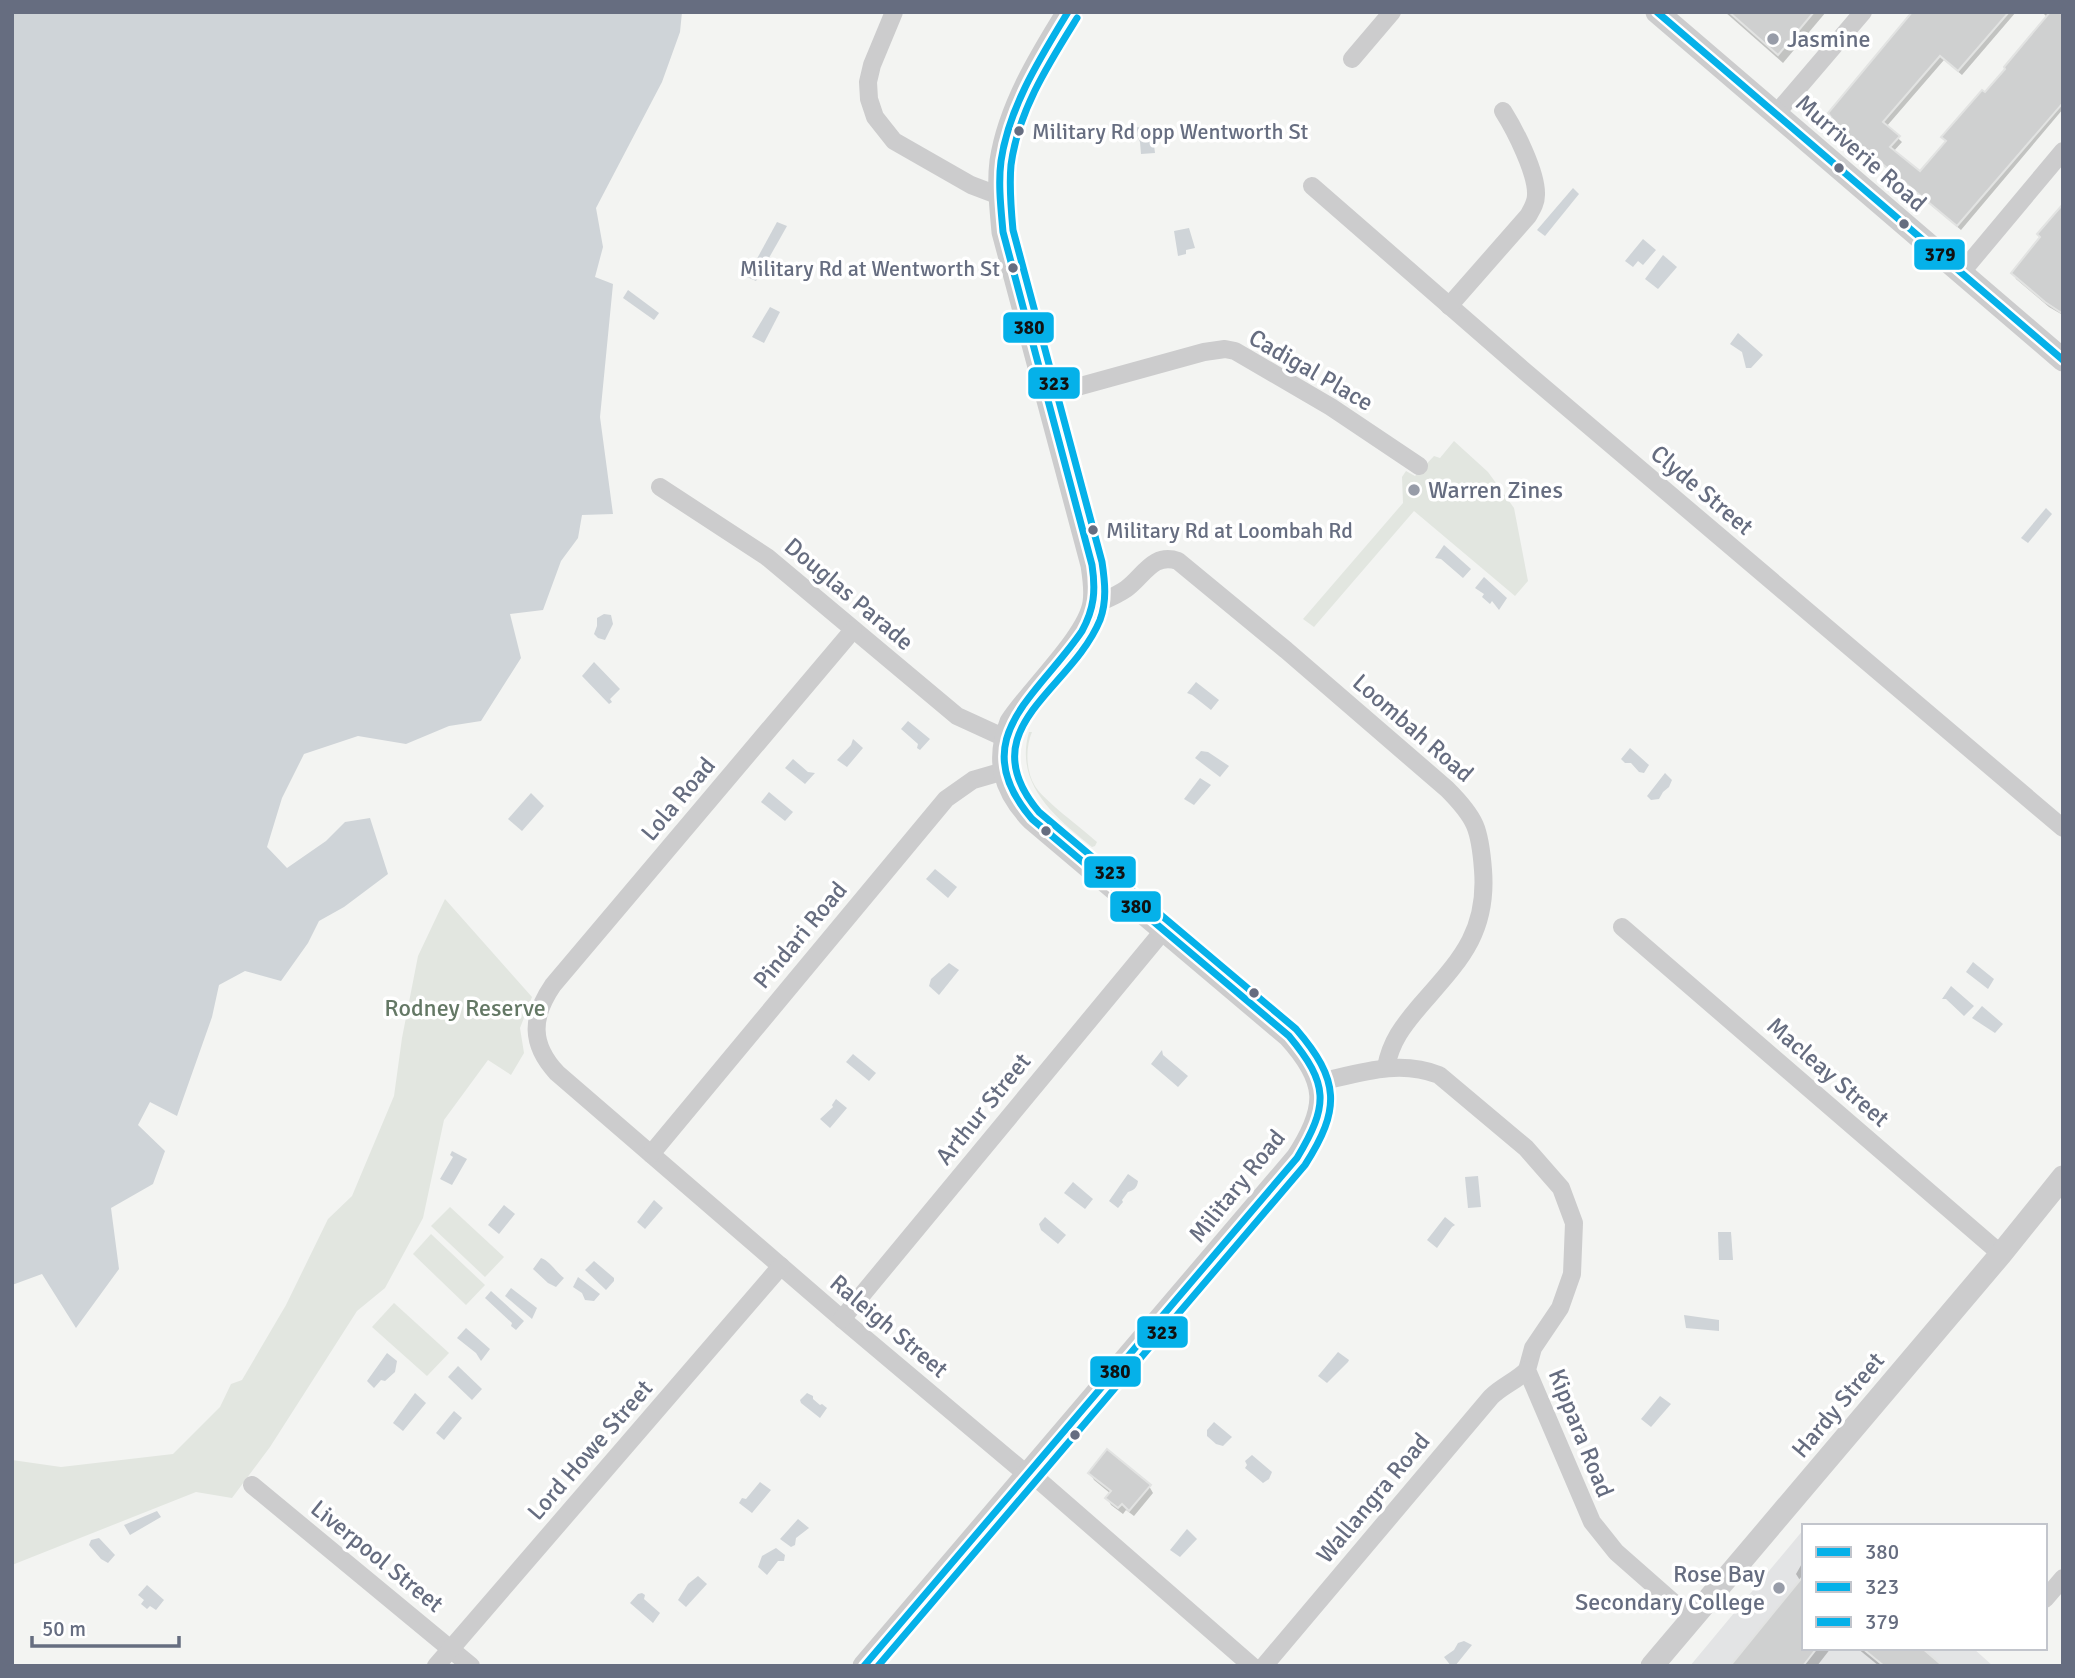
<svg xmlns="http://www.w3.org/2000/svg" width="2075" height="1678" font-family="Signika,sans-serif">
<rect width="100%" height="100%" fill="#f3f4f2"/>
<path fill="#e3e4e5" d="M1804,1529V1648H1973L1993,1666H1690Z"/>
<g fill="#e2e6e0">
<path d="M1454,441L1488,472L1514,508L1528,581L1515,596L1414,511L1314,627L1303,619L1403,503L1402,477L1406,471L1415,476L1434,456L1440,458Z"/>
<path d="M1029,732H1032C1025,748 1026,772 1035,786C1043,800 1083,829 1097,842L1095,846L1092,847C1055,817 1014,784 1029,732Z"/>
<path d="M445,899L532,997L520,1028L524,1053L511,1075L488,1060L444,1120L423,1218L385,1288L357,1311L270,1447L232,1498L196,1492L12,1565V1460L61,1467L173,1454L220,1407L231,1384L242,1380L286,1305L328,1219L352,1196L394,1096L402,1038L418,956Z"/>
<path d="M450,1207L504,1257L485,1277L431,1226Z"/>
<path d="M431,1234L485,1285L466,1305L413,1254Z"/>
<path d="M394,1303L449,1353L427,1376L372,1327Z"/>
</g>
<g fill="#cfd4d8">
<path d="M12,12H682L680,32L662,82L596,208L603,247L595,277L613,284L600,417L613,514L582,515L578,538L561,561L543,610L510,614L521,658L481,721L449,726L406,744L358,736L304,754L282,798L267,847L287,868L326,841L345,822L370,818L388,874L344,907L319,921L308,943L281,981L245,971L219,985L212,1017L177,1116L150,1102L138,1125L165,1151L153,1184L111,1208L119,1269L76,1328L42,1274L12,1285Z"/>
<path d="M1133,127L1149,128L1153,137L1155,153L1141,154L1140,142Z"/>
<path d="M1573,188L1579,194L1545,236L1537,230Z"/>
<path d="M777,222L787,226L756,281L747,277Z"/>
<path d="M1189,228L1195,248L1186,250V254L1178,256L1174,231Z"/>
<path d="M1643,239L1656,250L1643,265L1638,261L1633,267L1625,261Z"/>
<path d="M1663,255L1677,267L1658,289L1645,279Z"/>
<path d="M628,290L659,313L654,320L623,298Z"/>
<path d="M770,307L780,312L764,343L752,337Z"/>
<path d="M1738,333L1763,355L1751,368H1746L1742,352L1730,344Z"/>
<path d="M2046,508L2052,514L2028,543L2021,538Z"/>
<path d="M1444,545L1471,569L1463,578L1441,559L1435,558Z"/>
<path d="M1484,577L1507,598L1499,610L1492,601L1490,604L1482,597L1484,594L1475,588Z"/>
<path d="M604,614L611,615L613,624L605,640L598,638L594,634L597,626V618Z"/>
<path d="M594,662L620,689L610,699L612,702L609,704L582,676Z"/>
<path d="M1196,682L1219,700L1211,710L1192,695L1187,693Z"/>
<path d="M908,721L930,739L920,750L917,748L918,744L901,729Z"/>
<path d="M853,739L863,748L847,767L837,760L851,745Z"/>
<path d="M1630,748L1649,765L1644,773L1639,772L1631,763H1625L1621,759Z"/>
<path d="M1201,751L1208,752L1229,766L1220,777L1195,758Z"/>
<path d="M793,759L808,772L815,773L805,784L785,768Z"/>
<path d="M1665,773L1672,780L1669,787L1663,792L1659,799L1651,800L1647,796Z"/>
<path d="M1200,778L1211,785L1194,805L1184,799Z"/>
<path d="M769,792L793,812L785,821L761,802Z"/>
<path d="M531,793L544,806L522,831L508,819Z"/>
<path d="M935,869L957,887L948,898L926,879Z"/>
<path d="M1973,962L1994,979L1988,989L1966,972Z"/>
<path d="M949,963L959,970L939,995L929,986L931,979Z"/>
<path d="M1951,986L1974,1006L1964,1016L1946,999H1942Z"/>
<path d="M1982,1006L2003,1024L1995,1033L1972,1018Z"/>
<path d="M1162,1050L1163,1055L1188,1076L1178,1087L1151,1064Z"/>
<path d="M853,1054L876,1073L869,1081L846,1062Z"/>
<path d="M836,1099L847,1108L830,1128L820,1119L833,1107L832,1105Z"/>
<path d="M452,1151L467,1159L452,1185L440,1179L453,1157L450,1155Z"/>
<path d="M1128,1174L1138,1181C1137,1188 1134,1190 1128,1192L1122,1200L1123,1202L1118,1208L1109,1201Z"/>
<path d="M1478,1176L1481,1207L1468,1208L1465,1177Z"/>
<path d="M1073,1182L1093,1199L1085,1209L1064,1193Z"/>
<path d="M654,1200L663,1208L645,1229L637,1222Z"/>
<path d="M504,1205L515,1214L499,1234L488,1225Z"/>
<path d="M1045,1217L1066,1235L1058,1244L1041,1230L1039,1224Z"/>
<path d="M1445,1217L1455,1225L1452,1227L1437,1248L1427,1240Z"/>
<path d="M1718,1232H1731L1733,1260H1719Z"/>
<path d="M541,1258C550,1261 556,1272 564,1278L556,1287L548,1283L533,1269Z"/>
<path d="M594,1261L614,1278V1281L606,1290L585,1270Z"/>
<path d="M578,1277L600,1294L594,1301L585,1300L582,1293L573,1287Z"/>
<path d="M511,1288L537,1308L532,1319L505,1296Z"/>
<path d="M491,1291L524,1321L516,1330L511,1326L512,1323L485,1298Z"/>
<path d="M1684,1315L1719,1320V1331L1686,1328Z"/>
<path d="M466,1328L490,1349L481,1361L476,1353L457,1338Z"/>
<path d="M1338,1352L1349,1360L1348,1362L1327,1383L1318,1376Z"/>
<path d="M387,1353L397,1361L395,1372L385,1381L381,1380L374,1388L367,1381Z"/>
<path d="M458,1366L482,1389L472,1400L448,1377Z"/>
<path d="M415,1393L426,1403L403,1431L393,1423Z"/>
<path d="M807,1393L813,1396V1399L820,1405L822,1404L827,1408L820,1418L801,1403L800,1400Z"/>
<path d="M1660,1396L1671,1404L1651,1427L1641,1419Z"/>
<path d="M454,1411L462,1418L444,1440L436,1433Z"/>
<path d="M1214,1422L1232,1437L1223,1446L1216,1444L1207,1436V1430Z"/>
<path d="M1252,1455L1272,1472L1269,1479L1263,1483L1245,1468L1247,1465L1245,1461Z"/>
<path d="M760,1482L771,1490L752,1513L739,1503L742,1498L746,1499Z"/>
<path d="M157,1511L161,1517L130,1535L124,1525Z"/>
<path d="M798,1519L809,1528L796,1538L795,1545L791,1547L780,1539Z"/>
<path d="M1187,1529L1197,1539L1180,1557L1170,1550Z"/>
<path d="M99,1538L115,1555L108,1563L101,1559L89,1545L91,1540Z"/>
<path d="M776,1548L785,1555L784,1561H778L767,1575L758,1567L762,1556Z"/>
<path d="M698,1576L707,1584L686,1607L678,1600L688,1584Z"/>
<path d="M147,1585L164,1600L156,1610L150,1606L147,1609L141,1604L144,1600L138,1595Z"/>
<path d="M642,1593L645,1595L644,1599L660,1613L653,1623L630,1603L638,1594Z"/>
<path d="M1464,1641L1472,1645L1455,1666H1451L1444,1657L1454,1650L1458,1643Z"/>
</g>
<g fill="#0003">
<path d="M1725,12H1826L1783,63Z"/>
<path d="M1916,12H2016L1962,75L1944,60L1886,127L1902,142L1893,152L1920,174L1946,143L1943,137L1985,95L2048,18L2042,12H2063V109L1961,230L1844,133L1833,119Z"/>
<path d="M2013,273L2062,312L2061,314L2049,307L2016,279Z"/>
<path d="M1090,1473L1149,1486L1153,1493L1134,1516L1126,1510L1123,1514L1111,1505L1107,1498L1111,1494L1094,1480Z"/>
<path d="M1804,1560V1648H1831L1817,1666H1732L1801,1582L1796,1574Z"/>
<path d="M1857,1648H1923L1940,1666H1879Z"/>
</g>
<g fill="#cfd0d0" stroke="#e2e3e2" stroke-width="2">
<path d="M1729,12H1814L1778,55Z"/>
<path d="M1912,12H2009L1958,71L1940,56L1883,122L1900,136L1890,147L1920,171L1946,141L1941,137L1982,90L1985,92L2005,69L2004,67L2050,12H2063V103L1957,226L1839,128L1828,113Z"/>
<path d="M2063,204V314L2045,302L2011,273L2040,237L2037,234Z"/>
<path d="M1107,1449L1151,1485L1129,1511L1122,1504L1118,1508L1105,1498L1111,1491L1088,1473Z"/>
<path d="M1804,1575V1648H1817L1803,1666H1730Z"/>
<path d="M1862,1648H1922L1943,1666H1884Z"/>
</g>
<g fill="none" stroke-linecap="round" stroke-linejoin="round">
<g stroke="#cccccd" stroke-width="18">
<path d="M894,12L872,65L868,82L869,99L875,117L894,141L971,185L1000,196"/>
<path d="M1352,59L1392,12"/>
<path d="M1775,115L1863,12"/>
<path d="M1312,186L1522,369L2063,828"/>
<path d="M1961,273L2063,151"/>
<path d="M1449,306L1528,216C1532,209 1536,203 1536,195C1537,173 1515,130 1503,111"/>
<path d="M1048,395L1204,352L1225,349L1235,351L1331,407L1419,466"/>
<path d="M660,487L767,557L957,716L1005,738"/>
<path d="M1094,605C1105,600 1116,596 1126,589C1143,577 1153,552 1178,561L1286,650L1447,789C1476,818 1480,829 1483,870C1488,934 1458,962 1419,1007C1403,1026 1391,1041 1386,1067"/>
<path d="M853,630L553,985C531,1017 530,1044 557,1073L842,1319L1018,1467L1042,1483L1252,1666"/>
<path d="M1622,927L2001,1254"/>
<path d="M1320,1082C1360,1073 1399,1059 1439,1075L1526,1148L1561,1188L1574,1223L1572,1274L1560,1308L1533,1348L1527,1370L1592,1522L1616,1552L1691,1618"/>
<path d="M651,1154L946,799L973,780L1004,771"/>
<path d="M842,1319L1163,931"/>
<path d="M252,1485L471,1666"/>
<path d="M2045,1599L2063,1578"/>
<path d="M436,1666L781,1266"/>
<path d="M1264,1666L1491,1397C1502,1386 1516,1381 1527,1370"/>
</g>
<g stroke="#cccccd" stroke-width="23">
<path d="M1657,12L2063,360"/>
<path d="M864,1666L1297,1158C1330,1108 1330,1081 1289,1036L1032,819C1004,789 996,761 1011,722C1032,690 1089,637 1094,603C1096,590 1094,578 1092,565L1003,232C1001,209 998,185 1001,161C1009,108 1040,57 1068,12"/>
<path d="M1652,1666L2001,1254L2063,1177"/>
</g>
<g stroke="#fff" stroke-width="12">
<path id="bus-1" d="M864,1666L1297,1158C1329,1105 1329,1084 1289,1036L1032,819C963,739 1038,696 1082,631C1094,609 1096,591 1092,565L1003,232C1001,209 998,184 1001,161C1009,107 1040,58 1068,12"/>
</g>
<g stroke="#fff" stroke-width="12">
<path id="bus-2" d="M878,1666L1305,1165C1341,1109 1340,1080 1296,1029L1039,812C968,728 1071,691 1100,620C1107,601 1105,582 1102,562L1013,230C1011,209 1009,187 1011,165C1018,111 1049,63 1077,18"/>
</g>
<g stroke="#fff" stroke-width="12">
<path id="bus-3" d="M1657,12L2063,360"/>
</g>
<use href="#bus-1" stroke="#05b1e9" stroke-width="7"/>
<use href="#bus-2" stroke="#05b1e9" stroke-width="7"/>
<use href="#bus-3" stroke="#05b1e9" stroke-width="7"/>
</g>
<g fill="#979ca8" stroke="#fff" stroke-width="2.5">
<circle cx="1773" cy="39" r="7"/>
<circle cx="1414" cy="490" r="7"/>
<circle cx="1779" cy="1588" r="7"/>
</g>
<g fill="#666d80" stroke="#fff" stroke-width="2.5">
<circle cx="1019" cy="131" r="6"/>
<circle cx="1839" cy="168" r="6"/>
<circle cx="1904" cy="224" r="6"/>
<circle cx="1013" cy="268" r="6"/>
<circle cx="1093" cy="530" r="6"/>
<circle cx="1046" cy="831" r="6"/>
<circle cx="1254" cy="993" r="6"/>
<circle cx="1075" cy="1435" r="6"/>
</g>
<g text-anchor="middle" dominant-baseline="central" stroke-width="7" stroke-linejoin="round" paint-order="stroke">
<g font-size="22" fill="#666d80" stroke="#fff" text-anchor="start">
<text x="1032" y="131">Military Rd opp Wentworth St</text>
<text x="1000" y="268" text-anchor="end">Military Rd at Wentworth St</text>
<text x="1106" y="530">Military Rd at Loombah Rd</text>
</g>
<g font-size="24" fill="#666d80" stroke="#fff" text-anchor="start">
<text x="1787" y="39">Jasmine</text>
<text x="1428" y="490">Warren Zines</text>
<text x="1765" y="1574" text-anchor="end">Rose Bay<tspan x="1765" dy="28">Secondary College</tspan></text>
</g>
<g font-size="24" fill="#666d80" stroke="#fff">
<text transform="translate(1861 153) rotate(41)">Murriverie Road</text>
<text transform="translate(1311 370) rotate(30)">Cadigal Place</text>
<text transform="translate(1702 490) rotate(40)">Clyde Street</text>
<text transform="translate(849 594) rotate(40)">Douglas Parade</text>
<text transform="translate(1413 728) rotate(41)">Loombah Road</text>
<text transform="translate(678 799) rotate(-50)">Lola Road</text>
<text transform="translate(800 935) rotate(-50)">Pindari Road</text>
<text transform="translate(1828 1072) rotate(41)">Macleay Street</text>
<text transform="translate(983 1109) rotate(-51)">Arthur Street</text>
<text transform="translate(1237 1186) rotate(-51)">Military Road</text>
<text transform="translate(889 1326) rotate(40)">Raleigh Street</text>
<text transform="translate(1838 1405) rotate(-50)">Hardy Street</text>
<text transform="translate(1581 1433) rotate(68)">Kippara Road</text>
<text transform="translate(590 1450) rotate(-49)">Lord Howe Street</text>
<text transform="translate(1373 1498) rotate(-50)">Wallangra Road</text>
<text transform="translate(377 1556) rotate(39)">Liverpool Street</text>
</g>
<g font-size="24" fill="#647865" stroke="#fff">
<text x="465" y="1008">Rodney Reserve</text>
</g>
</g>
<g stroke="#fff" stroke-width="2.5">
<rect x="1913" y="238" width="53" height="33" rx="7" fill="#05b1e9"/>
<rect x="1002" y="311" width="53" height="33" rx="7" fill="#05b1e9"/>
<rect x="1027" y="366" width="54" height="34" rx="7" fill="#05b1e9"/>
<rect x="1083" y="855" width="54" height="34" rx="7" fill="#05b1e9"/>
<rect x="1109" y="890" width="53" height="33" rx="7" fill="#05b1e9"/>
<rect x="1136" y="1315" width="53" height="34" rx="7" fill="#05b1e9"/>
<rect x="1089" y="1355" width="53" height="33" rx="7" fill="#05b1e9"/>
</g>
<g font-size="19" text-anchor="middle" font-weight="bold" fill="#111">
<text x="1940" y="261">379</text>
<text x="1029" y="334">380</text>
<text x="1054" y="390">323</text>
<text x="1110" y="879">323</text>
<text x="1136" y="913">380</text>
<text x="1162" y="1339">323</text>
<text x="1115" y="1378">380</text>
</g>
<rect width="2075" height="1678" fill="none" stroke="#666d80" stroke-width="28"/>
<rect x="1802" y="1524" width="245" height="126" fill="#ffffff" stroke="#c2c5cc" stroke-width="2"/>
<rect x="1816" y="1547" width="35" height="10" fill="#05b1e9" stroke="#c2c5cc" stroke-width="2"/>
<text x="1865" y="1559" font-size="21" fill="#666d80">380</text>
<rect x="1816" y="1582" width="35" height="10" fill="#05b1e9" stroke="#c2c5cc" stroke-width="2"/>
<text x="1865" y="1594" font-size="21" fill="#666d80">323</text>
<rect x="1816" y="1617" width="35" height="10" fill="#05b1e9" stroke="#c2c5cc" stroke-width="2"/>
<text x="1865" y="1629" font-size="21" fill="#666d80">379</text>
<path d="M32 1636v10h147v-10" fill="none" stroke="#666d80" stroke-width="3.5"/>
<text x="42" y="1636" font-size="21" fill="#666d80" stroke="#ffffff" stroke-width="5" paint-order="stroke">50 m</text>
</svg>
